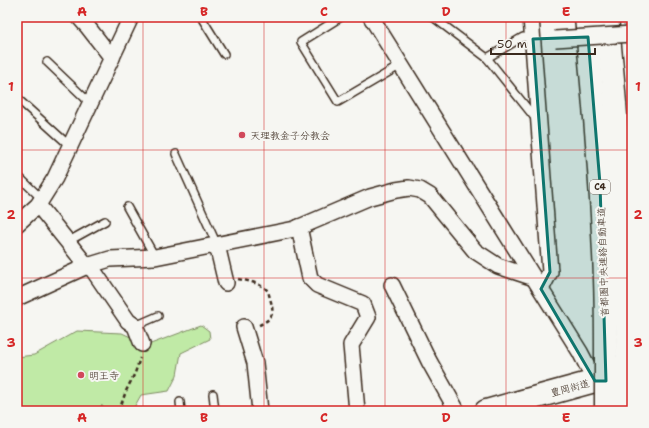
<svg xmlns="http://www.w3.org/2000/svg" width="649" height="428" font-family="'Shantell Sans','Klee One',sans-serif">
<rect width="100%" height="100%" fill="#f6f6f2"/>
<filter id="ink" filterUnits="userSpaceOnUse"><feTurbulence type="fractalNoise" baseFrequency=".025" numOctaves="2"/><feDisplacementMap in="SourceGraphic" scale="8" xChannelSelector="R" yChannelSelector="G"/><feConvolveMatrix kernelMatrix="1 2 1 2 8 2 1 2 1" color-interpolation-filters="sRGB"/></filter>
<g filter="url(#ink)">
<path fill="#c0eaa6" stroke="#7e8a62" d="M201,325L209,331L210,339L181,353L177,375L169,391L141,395L132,411H17V357L34,355L77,331L122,333L148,345Z"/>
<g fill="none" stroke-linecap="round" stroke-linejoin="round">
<g stroke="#3b2a1e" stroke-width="10">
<g id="lane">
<path d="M201,17L224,54"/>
<path d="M341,17L301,42L338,102L401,65"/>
<path d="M433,17L487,58L535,118"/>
<path d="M487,58L523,37L533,39"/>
<path d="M47,62L90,103"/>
<path d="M19,100L70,146"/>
<path d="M176,154L217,245"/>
<path d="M17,175L42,199"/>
<path d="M127,207L155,257"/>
<path d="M67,242L105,221"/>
<path d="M135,326L158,316"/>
<path d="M213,394L215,411"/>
<path d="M180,402L181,411"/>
</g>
</g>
<g stroke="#3b2a1e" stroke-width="18">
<g id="street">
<path d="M79,17L87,26L112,58"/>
<path d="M371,17L580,352L595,381"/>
<path d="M531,17L550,272L541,289"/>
<path d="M38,205L87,266L93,270L128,321L135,326L142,344"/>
<path d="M17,224L38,205L55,178L131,17"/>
<path d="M299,227L310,278L317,285L363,304L368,317L351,345L357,411"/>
<path d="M217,245L226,283"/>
<path d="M392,285L429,361L457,411"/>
<path d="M17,298L87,266L110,259L155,257L295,229L370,197L396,190L409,188L420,190L430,196L475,251L498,266L534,278"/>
<path d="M244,327L255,363L260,411"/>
</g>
</g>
<g stroke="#3b2a1e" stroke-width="25">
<path id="primary" d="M486,411L595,381H625"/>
</g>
<g stroke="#3b2a1e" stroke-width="25">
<g id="highway">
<path d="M586,17C594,104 602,191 605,278C606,304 606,330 606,357"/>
<path d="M607,17C619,130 625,243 628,356"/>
</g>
</g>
<g stroke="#3b2a1e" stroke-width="2.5" stroke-dasharray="4 3" stroke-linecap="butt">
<path d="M238,279C249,281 260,283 268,291C273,310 278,317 257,326"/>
<path d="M101,406L105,411"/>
<path d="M119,411L126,391L135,373L140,358"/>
</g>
<use href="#lane" stroke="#f6f6f2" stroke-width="7"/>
<use href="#street" stroke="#f6f6f2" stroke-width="15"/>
<use href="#primary" stroke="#f6f6f2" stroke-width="22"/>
<use href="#highway" stroke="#f6f6f2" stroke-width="22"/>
<g stroke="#3b2a1e" stroke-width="18" stroke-linecap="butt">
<path id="street-bridge" d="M555,39L632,34"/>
</g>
<g stroke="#3b2a1e" stroke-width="25" stroke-linecap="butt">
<g id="highway-bridge">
<path d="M606,411V357"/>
<path d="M627,411L628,356"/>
</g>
</g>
<use href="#street-bridge" stroke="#f6f6f2" stroke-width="15"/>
<use href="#highway-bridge" stroke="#f6f6f2" stroke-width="22"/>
</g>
</g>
<path fill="#0f766e" fill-opacity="0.2" stroke="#0f766e" stroke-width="3" stroke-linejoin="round" d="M588,37L600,184L606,381H595L541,289L550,272L533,39Z"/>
<path fill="none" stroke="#d62828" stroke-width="1" stroke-opacity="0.55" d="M143,17V411M264,17V411M385,17V411M506,17V411M17,150H632M17,278H632"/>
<g fill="#d1495b" stroke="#f6f6f2" stroke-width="1.5">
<circle cx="242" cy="135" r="4"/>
<circle cx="81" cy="375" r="4"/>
</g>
<g text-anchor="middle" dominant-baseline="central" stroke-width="4" stroke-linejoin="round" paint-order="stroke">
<rect fill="#f6f6f2" stroke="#73675e" stroke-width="1" x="590" y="180" width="20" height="14" rx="3"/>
<g font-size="9" font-weight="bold" fill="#3b2a1e">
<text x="600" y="187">C4</text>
</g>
<g font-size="10" fill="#3b2a1e" stroke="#f6f6f2" text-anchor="start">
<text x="250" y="135">天理教金子分教会</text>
<text x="89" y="375">明王寺</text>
</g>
<g font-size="10" fill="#3b2a1e" stroke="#f6f6f2">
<text transform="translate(603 262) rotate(-92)">首都圏中央連絡自動車道</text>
<text transform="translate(570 388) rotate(-15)">豊岡街道</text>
</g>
</g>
<rect width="649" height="428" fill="none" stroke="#f6f6f2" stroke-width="44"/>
<path d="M491 48v6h104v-6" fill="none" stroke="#3b2a1e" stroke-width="2"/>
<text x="497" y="48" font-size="12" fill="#3b2a1e" stroke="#f6f6f2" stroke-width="3" paint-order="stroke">50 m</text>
<rect x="22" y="22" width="605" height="384" fill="none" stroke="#d62828" stroke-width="1.5"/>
<g font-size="13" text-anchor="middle" font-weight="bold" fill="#d62828">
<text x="82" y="16">A</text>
<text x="204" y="16">B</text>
<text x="324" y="16">C</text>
<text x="446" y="16">D</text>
<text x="566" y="16">E</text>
<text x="11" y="91">1</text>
<text x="638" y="91">1</text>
<text x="11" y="219">2</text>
<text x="638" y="219">2</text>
<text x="11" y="347">3</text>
<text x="638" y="347">3</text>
<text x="82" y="422">A</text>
<text x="204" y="422">B</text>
<text x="324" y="422">C</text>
<text x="446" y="422">D</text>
<text x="566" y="422">E</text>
</g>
</svg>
